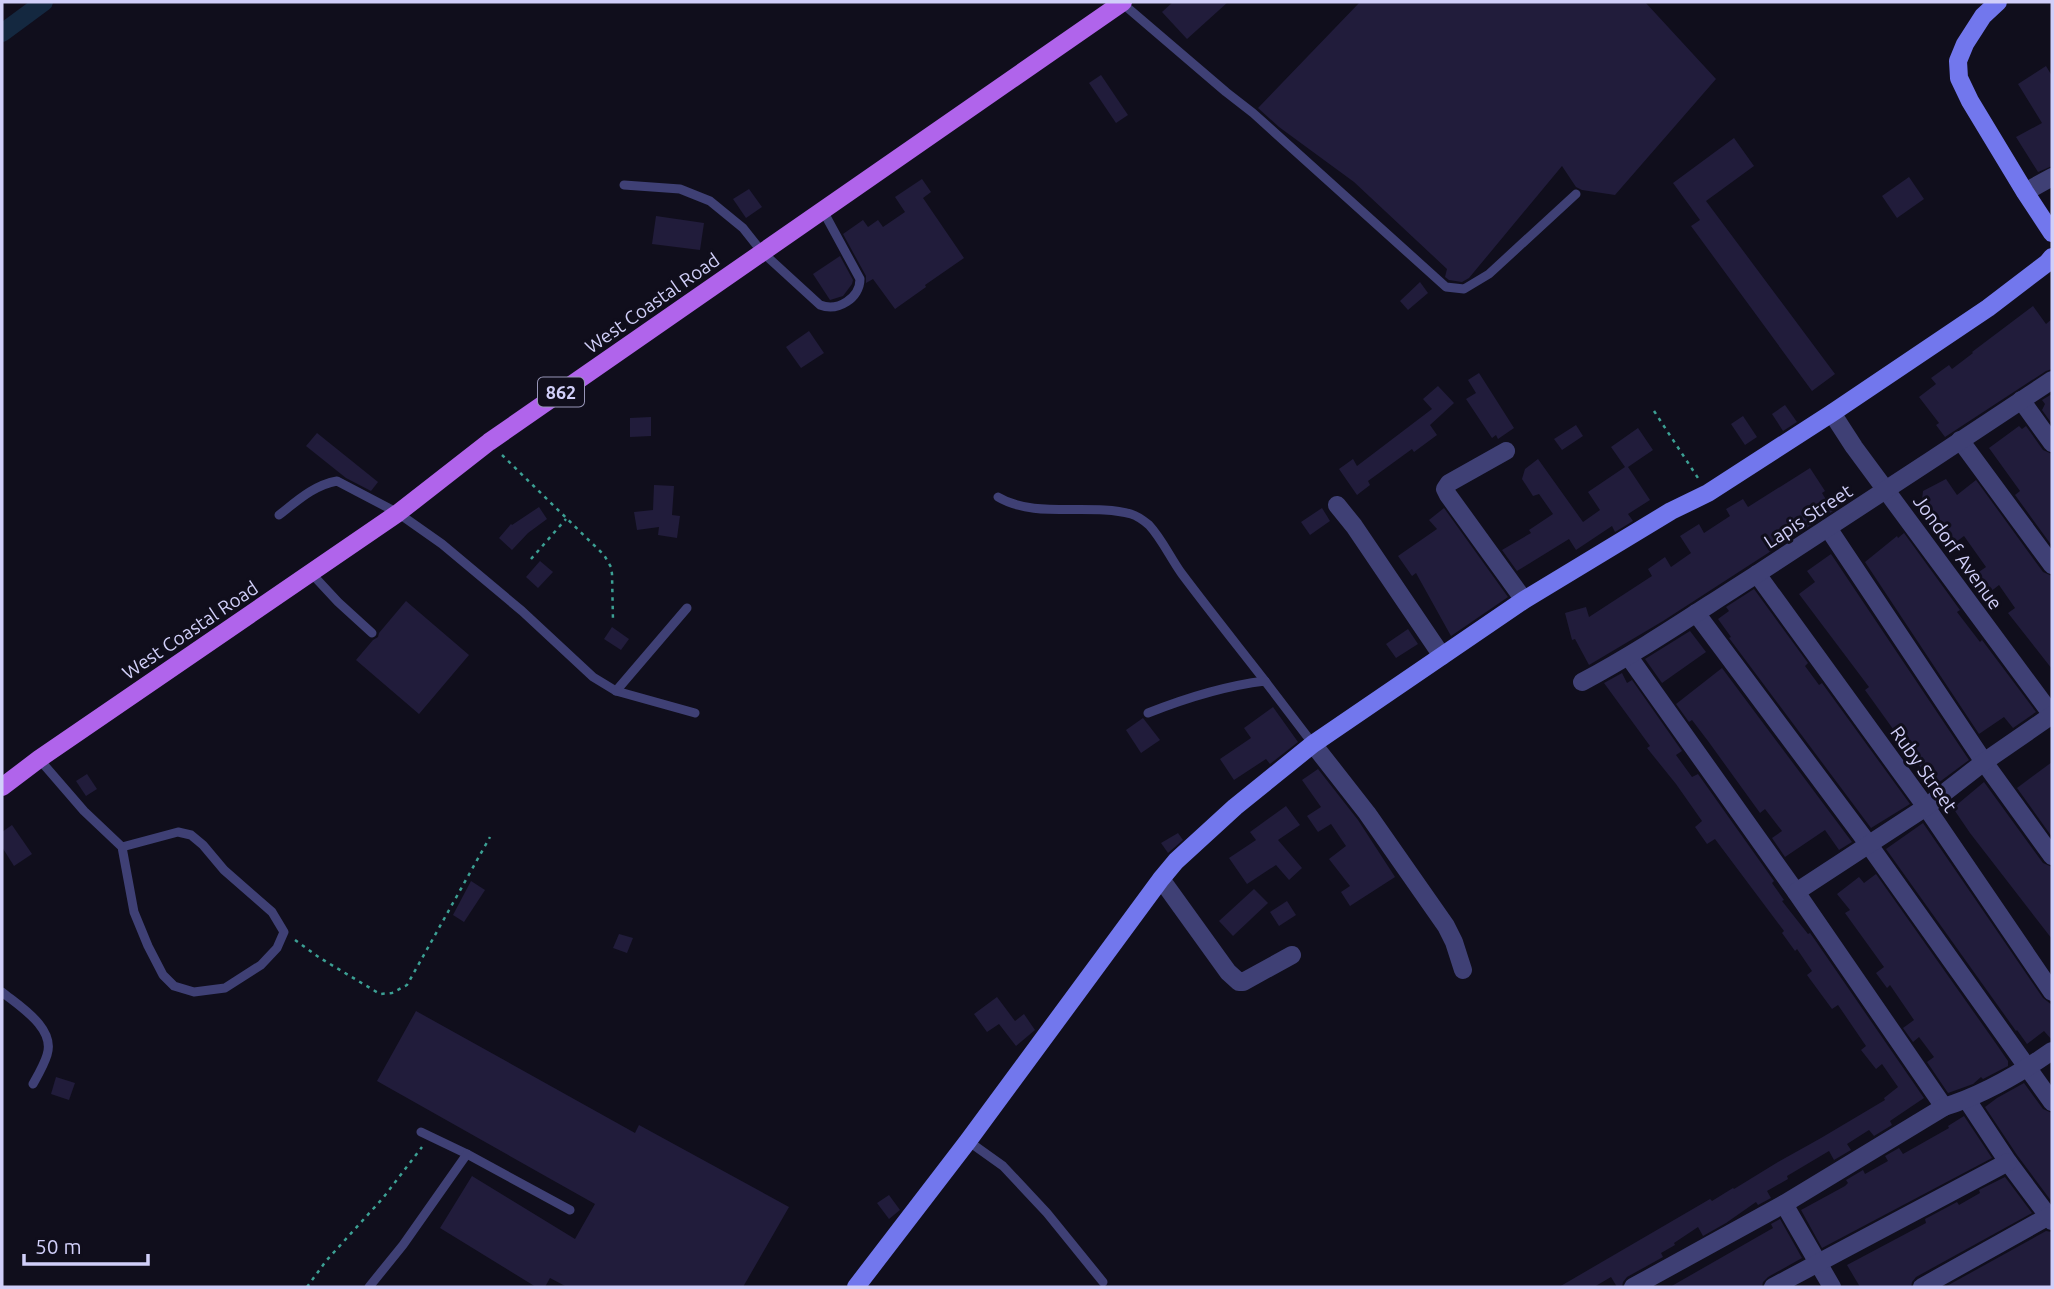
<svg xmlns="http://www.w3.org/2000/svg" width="2054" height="1289" font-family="Ubuntu,sans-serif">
<rect width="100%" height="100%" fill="#100e1c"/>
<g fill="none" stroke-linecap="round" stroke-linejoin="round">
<path stroke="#142840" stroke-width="18" d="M2,33L44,2"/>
</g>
<g fill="#211c3b">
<path d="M1173,2H1228L1187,39L1162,12Z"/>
<path d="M1360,2H1645L1716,79L1615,195L1582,190L1576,187L1562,166L1469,278L1462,282L1449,280L1445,277L1447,269L1354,182L1279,127L1258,108Z"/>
<path d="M2046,66L2052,76V166L2038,172L2016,137L2042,123L2018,84Z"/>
<path d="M1101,75L1128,115L1116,123L1089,83Z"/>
<path d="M1734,138L1754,166L1706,201L1835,374L1812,391L1691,226L1700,220L1673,183Z"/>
<path d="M1909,177L1924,199L1897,218L1882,196Z"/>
<path d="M922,179L931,192L923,198L964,258L925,285L926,287L895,309L873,279L866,283V276L843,234L863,220L868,227L878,220L883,227L905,212L895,197Z"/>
<path d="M749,189L762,207L746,218L733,199Z"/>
<path d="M656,216L704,223L700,250L652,244Z"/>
<path d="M840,256L853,280L852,284L843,296L830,300L813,274Z"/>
<path d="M1420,282L1428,293L1408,310L1400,301Z"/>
<path d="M2033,306L2046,324L2052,319V369L2046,371L1945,437L1936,425L1939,423L1919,397L1936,384L1931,378L1949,365L1952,369L1973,353L1972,352Z"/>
<path d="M809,331L824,353L801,368L786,347Z"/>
<path d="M1479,373L1514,428L1498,439L1496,435L1492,438L1466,399L1476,393L1468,380Z"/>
<path d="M1438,386L1454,403L1430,425L1437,435L1414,452L1412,449L1368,481L1370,485L1357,495L1339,469L1353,459L1357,466L1432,409L1423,399Z"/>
<path d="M2052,394V424L2042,410L2045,404L2042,400Z"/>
<path d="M1785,405L1797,422L1783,431L1772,414Z"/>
<path d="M1743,416L1757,437L1745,445L1731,424Z"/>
<path d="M651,417V436L630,437V418Z"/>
<path d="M1576,425L1583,436L1562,450L1554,439Z"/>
<path d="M2019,426L2022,429L2026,426L2043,450L2052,454V546L2015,495L2020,491L1989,448Z"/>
<path d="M1638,428L1653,450L1628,467L1650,500L1628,514L1633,521L1615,532L1612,526L1576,550L1569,539L1517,571L1502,550L1531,533L1529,530L1553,514L1539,494L1533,496L1522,479L1525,469L1538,459L1583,522L1600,510L1588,492L1625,467L1611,447Z"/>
<path d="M317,433L378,482L371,491L346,478L306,446Z"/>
<path d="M1810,468L1825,491L1822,493L1833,511L1663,621L1589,665L1575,639L1572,640L1565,613L1586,607L1589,617L1652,576L1648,569L1665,557L1671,567L1691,553L1680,536L1699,524L1704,533L1730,516L1726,509L1743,499L1748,507Z"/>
<path d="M1946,479L1957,495L1976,480L2043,572L2052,576V669L2008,613L2015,608L1999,585L1990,592L1976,574L1986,567L1964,536L1956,542L1934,512L1931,514L1922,500L1923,491Z"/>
<path d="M654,485L674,486L672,515L680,516L677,538L658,535L659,527L637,530L634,512L653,510Z"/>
<path d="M539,507L547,519L528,533L512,550L499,538L511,524L512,525Z"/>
<path d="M1322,508L1330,521L1310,535L1301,522Z"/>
<path d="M1444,508L1508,597L1451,636L1416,573L1412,576L1398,556L1437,529L1429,520Z"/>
<path d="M1904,533L1960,610L1957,612L1980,642L1982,640L2036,712L2013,728L2004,717L1979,734L1865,562L1897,536L1898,538Z"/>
<path d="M1831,554L1969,760L1934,786L1865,690L1869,687L1799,594L1815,582L1807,571Z"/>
<path d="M540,561L553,572L538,588L526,577Z"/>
<path d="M1754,589L1808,663L1805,666L1819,685L1822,683L1910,804L1871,828L1729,638L1731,637L1718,619L1729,611L1726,607Z"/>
<path d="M406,601L469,655L419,714L356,660L373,640L378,637L379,633Z"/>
<path d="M612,627L629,639L621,650L604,639Z"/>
<path d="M1408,629L1418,644L1396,658L1386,644Z"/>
<path d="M1690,631L1706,652L1662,683L1645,659Z"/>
<path d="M1722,668L1852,842L1839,850L1825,830L1785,857L1772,838L1782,831L1765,809L1760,813L1708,741L1692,720L1689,722L1676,704Z"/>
<path d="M1622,673L1627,683L1632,680L1682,751L1676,755L1692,777L1698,774L1774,881L1772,883L1784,900L1782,901L1808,934L1810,933L1815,940L1924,1098L1890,1121L1892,1125L1874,1136L1869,1130L1847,1144L1851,1150L1834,1160L1829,1151L1787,1176L1788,1179L1767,1191L1771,1198L1758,1205L1756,1202L1726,1223L1703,1236L1698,1227L1674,1243L1675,1245L1661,1253L1663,1257L1627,1277L1623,1282L1622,1287H1617L1611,1277L1594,1287H1559L1710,1199L1712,1201L1733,1188L1734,1189L1778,1162L1821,1138L1885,1100L1884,1098L1898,1087L1882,1064L1876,1069L1861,1050L1866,1046L1838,1005L1832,1009L1807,975L1812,971L1797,949L1795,951L1782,933L1784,931L1715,839L1707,844L1695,827L1702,821L1676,784L1647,748L1650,746L1604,683Z"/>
<path d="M1273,707L1298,742L1270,764L1266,759L1234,780L1220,759L1251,738L1244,728Z"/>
<path d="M1143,718L1160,740L1141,753L1126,730Z"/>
<path d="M2052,762V837L2017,788Z"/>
<path d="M1318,769L1358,820L1395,877L1350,906L1341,892L1350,886L1329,859L1346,846L1331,824L1318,832L1307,816L1321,807L1302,780Z"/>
<path d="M87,774L97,789L86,796L76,781Z"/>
<path d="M1984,782L2043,863L2052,867V939L1970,833L1953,808Z"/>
<path d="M1286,806L1300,825L1278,840L1302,868L1289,880L1276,865L1247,884L1229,858L1256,840L1250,832Z"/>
<path d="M1923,823L2043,998L2052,1005V1040L2044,1031L2027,1044L2017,1030L2016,1031L1886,849Z"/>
<path d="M12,825L32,854L14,866L2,847V832Z"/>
<path d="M1178,833L1183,840L1168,853L1161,843Z"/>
<path d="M1876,874L1997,1045L2008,1061V1066L1983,1079L1981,1077L1973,1084L1948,1093L1927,1062L1934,1057L1919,1037L1913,1042L1903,1028L1914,1020L1890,985L1887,988L1876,973L1884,967L1845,913L1850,910L1837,894L1859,877L1864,883Z"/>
<path d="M471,881L485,890L464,922L453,915Z"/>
<path d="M1254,889L1268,903L1233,936L1219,921Z"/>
<path d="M1287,901L1296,915L1279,926L1270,912Z"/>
<path d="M619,934L633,938L627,953L613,948Z"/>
<path d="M997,997L1015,1021L1024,1014L1035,1030L1016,1046L999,1024L987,1032L974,1014Z"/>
<path d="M416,1011L635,1133L639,1125L789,1207L743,1287H567L550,1278L545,1287H536L440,1228L472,1176L575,1239L595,1204L377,1081Z"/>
<path d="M56,1077L75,1083L69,1100L51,1094Z"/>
<path d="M2024,1083L2043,1109L2052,1113V1202L2017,1155L1985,1107L1997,1098Z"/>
<path d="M1964,1116L1992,1158L1822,1248L1801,1210L1845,1186L1848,1183L1846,1180L1863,1170L1865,1174L1888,1161L1885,1156L1899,1148L1903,1154L1949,1128L1948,1126Z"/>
<path d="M2005,1177L2032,1213L1916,1277L1912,1282L1911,1287H1860L1847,1265L1926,1223L1925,1219L1957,1202L1959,1205L1980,1193L1979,1190Z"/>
<path d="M889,1195L900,1210L889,1219L877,1203Z"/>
<path d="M1780,1219L1802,1258L1768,1277L1763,1282L1762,1287H1670L1773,1228L1771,1224Z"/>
<path d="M2046,1231L2052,1232V1287H1945Z"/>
</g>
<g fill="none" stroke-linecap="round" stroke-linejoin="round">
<g stroke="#3ca094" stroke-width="2.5" stroke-dasharray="3.5 5" stroke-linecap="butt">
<path d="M1654,411L1698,478"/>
<path d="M502,455L604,555L611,567L612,574L613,621"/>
<path d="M531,559L566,519"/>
<path d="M295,940L320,958L380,994L392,993L407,985L490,837"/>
<path d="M307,1287L326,1261L383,1198L422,1147"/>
</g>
<g stroke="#3f4075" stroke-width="9">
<path d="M1122,3L1226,92L1253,113L1446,287L1464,289L1489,274L1576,194"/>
<path d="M624,185L680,189L710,201L743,228L762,252L820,305C838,312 860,298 860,279L822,209"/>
<path d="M998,497C1034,519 1091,503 1131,514C1138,516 1143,520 1149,525C1162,539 1171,559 1182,574C1209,610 1237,645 1265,681"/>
<path d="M279,515C297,501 314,485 337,481L398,513L442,544L522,611L593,677L616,691L695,713"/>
<path d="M311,573L338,602L372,633"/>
<path d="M616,691L687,608"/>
<path d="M1148,713C1186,698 1223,686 1265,681L1313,744"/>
<path d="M39,759L84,811L122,847L134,912L148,946L163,975L174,986L194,992L225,988L261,965L277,948L284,932L272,912L224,870L203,845L191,835L178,832L122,847"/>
<path d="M2,992C19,1006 56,1028 47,1055C44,1065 38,1075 33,1084"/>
<path d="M421,1132L467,1154L570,1210"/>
<path d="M968,1141L1003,1166L1047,1213L1103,1282"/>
<path d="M369,1287L403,1245L467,1154"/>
</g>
<g stroke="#3f4075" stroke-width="18">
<path d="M2025,192L2052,177"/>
<path d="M2021,400L2052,443"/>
<path d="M1832,413L1854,447L2052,715"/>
<path d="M1960,440L2052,565"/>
<path d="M1506,451L1449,483L1445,489L1448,495L1524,600"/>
<path d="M1337,505L1354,526L1442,656"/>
<path d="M1828,528L1984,762L2052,856"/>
<path d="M1757,574L1926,807L2052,992"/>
<path d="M1696,613L1869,845L2052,1102"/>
<path d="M1629,657L1796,892L1944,1107"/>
<path d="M1582,682C1642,650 1697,612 1754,576C1854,511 1953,446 2052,380"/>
<path d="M1313,744L1367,813L1446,926L1454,942L1463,970"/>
<path d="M1161,879L1228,972L1239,982H1243L1292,955"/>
<path d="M1796,892L1926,807L1984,762L2052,715"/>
<path d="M1967,1100L2008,1162L2052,1221"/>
<path d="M1784,1204L1832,1287"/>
<path d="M1633,1287L1784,1204L1944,1107C1983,1095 2019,1074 2052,1051"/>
<path d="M1773,1287L2008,1162"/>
<path d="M1922,1287L2049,1216"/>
</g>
<g stroke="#7277ed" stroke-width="18">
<path d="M1998,2L1983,16L1965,44L1958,61L1959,78L1970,101L2025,192L2052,233"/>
<path d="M856,1287L968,1141L1161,879L1176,861L1235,807L1313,744L1524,600L1671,511L1708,493L1832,413L1988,308L2047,263L2052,257"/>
</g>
<path stroke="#b064eb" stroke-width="18" d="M2,787L39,759L398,513L489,442L1123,2"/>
</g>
<g text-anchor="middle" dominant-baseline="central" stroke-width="6" stroke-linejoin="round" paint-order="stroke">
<rect fill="#100e1c" stroke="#9795b7" stroke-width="2" x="538" y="377.5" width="46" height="29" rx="5"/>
<g font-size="18" font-weight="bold" fill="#d1cff9">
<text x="561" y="392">862</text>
</g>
<g font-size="19" fill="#d1cff9" stroke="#100e1c">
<text transform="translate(652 303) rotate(-35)">West Coastal Road</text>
<text transform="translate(1808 516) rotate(-33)">Lapis Street</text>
<text transform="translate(1958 552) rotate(54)">Jondorf Avenue</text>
<text transform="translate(190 630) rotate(-34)">West Coastal Road</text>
<text transform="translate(1924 769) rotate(55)">Ruby Street</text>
</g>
</g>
<rect width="2054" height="1289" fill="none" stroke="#d1cff9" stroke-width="7"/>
<path d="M24 1254v10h124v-10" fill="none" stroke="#d1cff9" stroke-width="3.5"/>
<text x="35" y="1254" font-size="21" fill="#d1cff9" stroke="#100e1c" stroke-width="5" paint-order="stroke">50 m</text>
</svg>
